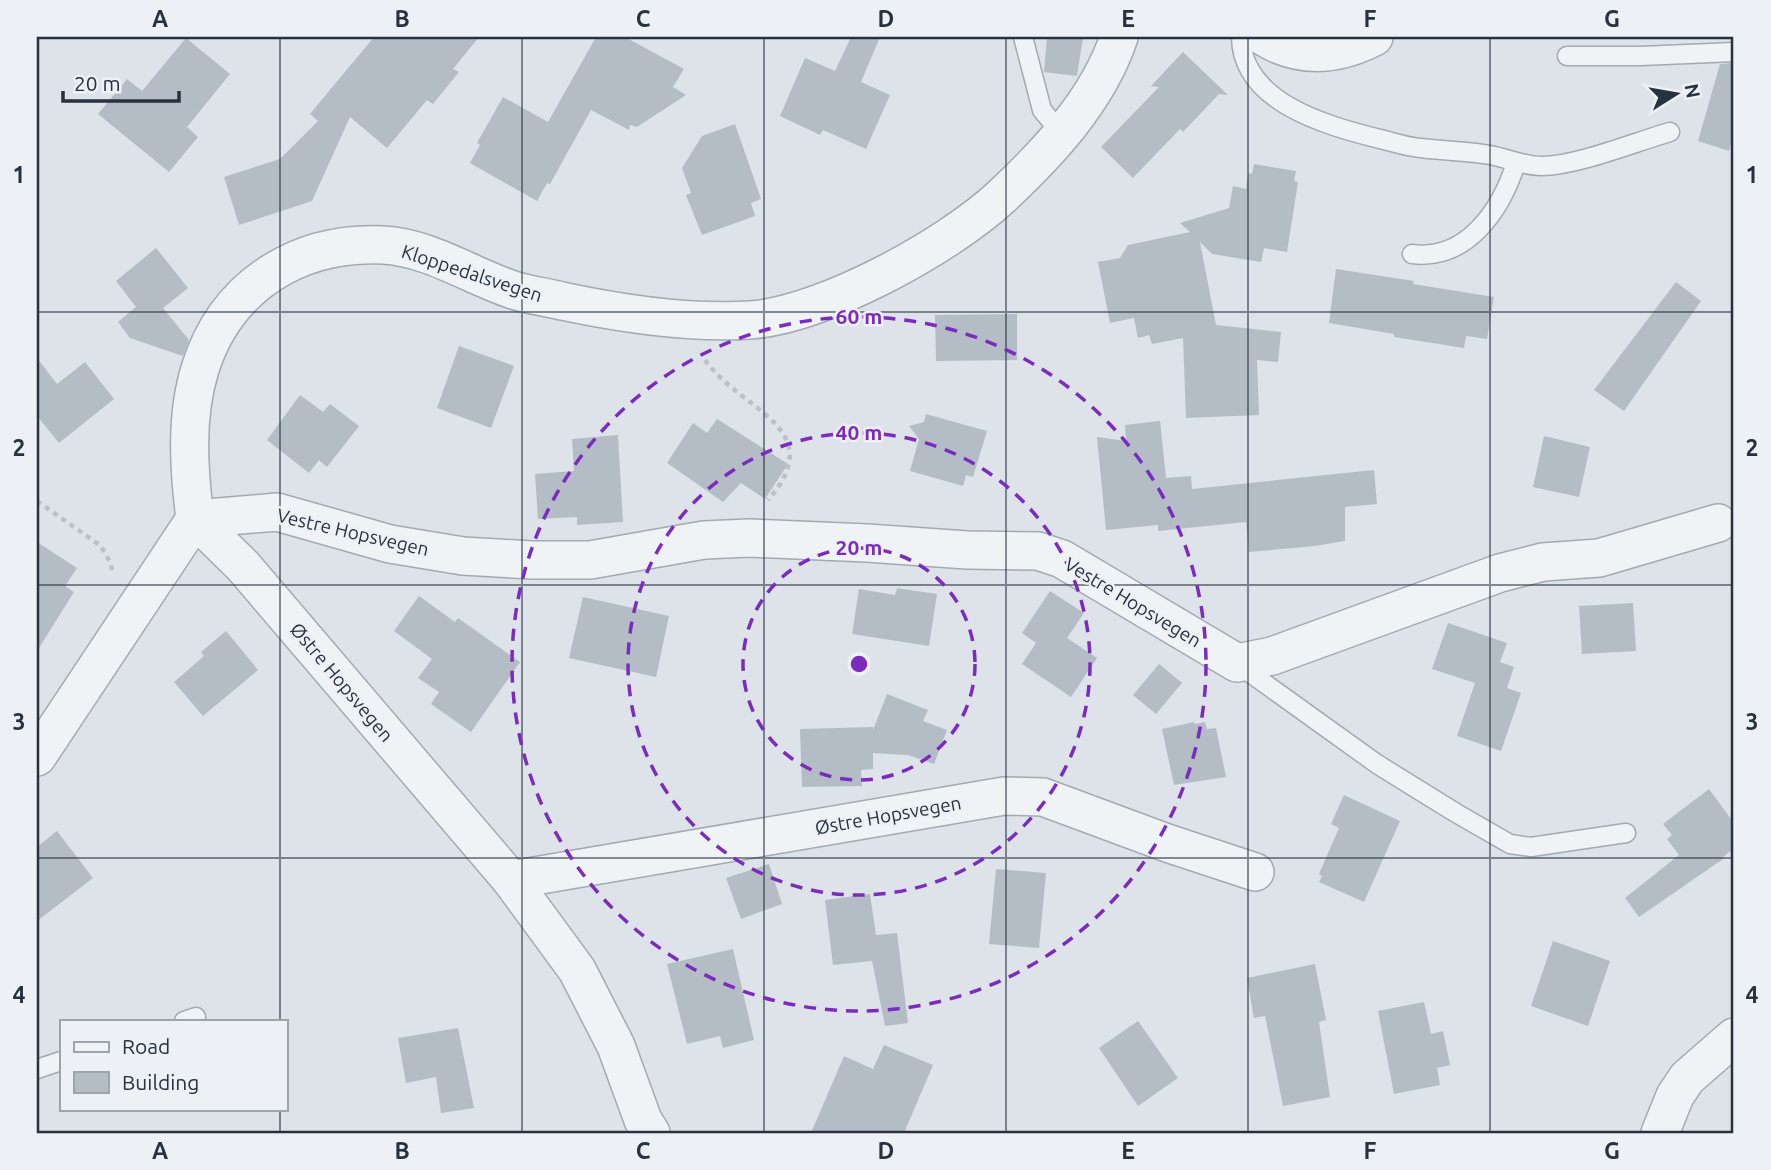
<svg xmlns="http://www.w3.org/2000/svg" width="1771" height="1170" font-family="Ubuntu,sans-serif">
<rect width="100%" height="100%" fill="#dde3e8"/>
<g fill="#b4bdc5">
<path d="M374,37H479L453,69L459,72L433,104L427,100L387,148L350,117L312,201L239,225L224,177L280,159L318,121L310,114Z"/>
<path d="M596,37H625L684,69L673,87L686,95L637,127L630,125L629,130L591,110L550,184L547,183L537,201L470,163L480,145L477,143L503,97L548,122Z"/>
<path d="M851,37H880L861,82L890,95L866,149L823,130L820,135L780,116L805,58L835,71Z"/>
<path d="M1047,37H1083L1077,76L1044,72Z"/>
<path d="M186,38L230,74L187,127L198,137L169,172L98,114L127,79L142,91Z"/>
<path d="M1183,52L1228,95L1219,94L1183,132L1180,129L1133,178L1101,147L1159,87L1151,86Z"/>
<path d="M1734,63V132L1729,151L1698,141L1720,64Z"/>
<path d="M735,124L761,199L751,203L755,216L702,235L686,195L691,193L682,168L702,136Z"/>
<path d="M1254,164L1296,171L1294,181L1298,182L1287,252L1264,248L1261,262L1212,254L1200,242L1216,325L1281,332L1278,362L1257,360L1259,415L1186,418L1183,338L1152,344L1149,335L1138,338L1134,318L1110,323L1098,262L1120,258L1128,245L1190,232L1180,223L1229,208L1233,186L1246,189L1248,173L1252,174Z"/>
<path d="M156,248L188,288L163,308L189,340L183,356L130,338L118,322L136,307L116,281Z"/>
<path d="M1336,269L1414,281L1413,284L1494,297L1487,339L1466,336L1464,348L1394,337V334L1329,323Z"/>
<path d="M1676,282L1701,301L1624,411L1594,390Z"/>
<path d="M1017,314V360L936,361L935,315Z"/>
<path d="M459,346L514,366L491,428L437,408Z"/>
<path d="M37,358L57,384L85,362L114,399L59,443L37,416Z"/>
<path d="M300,395L323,412L330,404L359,426L327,467L319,460L309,473L267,440Z"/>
<path d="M926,414L987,431L973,477L966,475L963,486L910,471L919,439L909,426L924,422Z"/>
<path d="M717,419L788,464L765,499L741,483L723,502L667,463L693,423L707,433Z"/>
<path d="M1160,421L1166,478L1191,476L1192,489L1374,470L1377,504L1345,507V541L1315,546L1249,552L1246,522L1158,531V525L1106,530L1097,437L1126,441L1125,425Z"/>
<path d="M618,435L623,522L577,525V517L538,519L535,474L574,471L572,439Z"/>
<path d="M1544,436L1590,447L1579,497L1533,487Z"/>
<path d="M37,542L77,568L65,586L74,592L37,651Z"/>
<path d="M897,588L937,594L929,646L852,634L859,589L895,595Z"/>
<path d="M1050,591L1084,613L1067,638L1097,658L1071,697L1022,664L1036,643L1022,633Z"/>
<path d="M419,596L455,622L458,618L520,662L471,732L431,704L439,692L418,678L432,659L394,631Z"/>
<path d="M583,597L669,616L656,677L569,658Z"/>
<path d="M1633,603L1636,651L1582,654L1579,606Z"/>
<path d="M1448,623L1507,643L1500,662L1514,667L1507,688L1521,693L1501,751L1457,736L1475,683L1432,669Z"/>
<path d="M226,631L258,670L203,716L174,682L204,656L201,652Z"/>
<path d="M1159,664L1182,683L1156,714L1133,695Z"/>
<path d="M887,694L928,710L923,721L947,730L934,764L908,755L873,753V769L861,770L862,786L802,787L800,729L873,727V730Z"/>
<path d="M1194,722L1195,724L1205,722L1207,729L1216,728L1226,777L1174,785L1162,729Z"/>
<path d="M1709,789L1734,823V848L1722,858L1723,859L1639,917L1625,898L1679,855L1667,839L1672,835L1663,824Z"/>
<path d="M1344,795L1400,821L1364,902L1319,882L1322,876L1319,874L1339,828L1331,824Z"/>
<path d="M57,831L93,878L37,921V847Z"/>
<path d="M769,864L782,904L741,919L726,878Z"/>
<path d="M996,869L1046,873L1039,948L989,944Z"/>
<path d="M870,894L876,935L897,933L908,1023L885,1026L872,961L833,965L825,900Z"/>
<path d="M1553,941L1610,961L1588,1026L1531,1006Z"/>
<path d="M733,949L754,1040L723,1048L720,1036L687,1044L667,964Z"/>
<path d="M1315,964L1326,1020L1319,1022L1330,1097L1283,1106L1265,1016L1254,1018L1247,978Z"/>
<path d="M1424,1002L1431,1034L1443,1031L1450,1065L1437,1068L1440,1085L1394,1094L1378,1011Z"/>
<path d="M1138,1021L1178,1078L1138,1106L1099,1048Z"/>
<path d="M458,1028L474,1108L441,1113L436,1077L406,1083L398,1038Z"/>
<path d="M884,1045L933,1065L904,1133H811L844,1056L873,1069Z"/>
</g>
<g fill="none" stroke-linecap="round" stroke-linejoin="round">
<g stroke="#a2aab2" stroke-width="21">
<g id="lane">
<path d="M1023,37L1042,110L1061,133"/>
<path d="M1241,37C1242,103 1328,126 1380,139C1393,142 1407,147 1421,148C1444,151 1467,151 1490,155C1507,158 1523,166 1542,166C1576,166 1635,142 1670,132"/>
<path d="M1567,56H1641L1734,52"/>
<path d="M1412,254C1467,261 1501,210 1516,163"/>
<path d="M1239,665L1377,764L1456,813L1510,844L1531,847L1626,833"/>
<path d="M184,1021L196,1017"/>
<path d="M37,1069L61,1061"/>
</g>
</g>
<g stroke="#a2aab2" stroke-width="40">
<g id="street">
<path d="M1264,37C1300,59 1337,56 1374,37"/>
<path d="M195,519L277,512L390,544L463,556L532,560H590L704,540L749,538L867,543L967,550L1038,551L1062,559L1237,663L1272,656L1500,573L1543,562L1599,558L1718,523"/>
<path d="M195,519L243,566L511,880L577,970L616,1046L643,1120L651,1133"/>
<path d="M37,757L195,519C189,471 185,417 200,369C226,286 298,241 383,245C428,247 471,276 513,290C529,295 546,297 562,301C623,314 688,324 750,320C823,315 947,247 1001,197C1049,152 1098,100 1119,37"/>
<path d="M511,880L1004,796L1043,797L1167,843L1255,872"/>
<path d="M1660,1133L1675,1096L1687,1078L1734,1037"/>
</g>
</g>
<g stroke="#bbc1c6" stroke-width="4.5" stroke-dasharray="5 5" stroke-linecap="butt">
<path d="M705,360C741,411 831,428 768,500"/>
<path d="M37,501L101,546L111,564L112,572"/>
</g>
<use href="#lane" stroke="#f0f3f6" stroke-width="18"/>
<use href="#street" stroke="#f0f3f6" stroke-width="37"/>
</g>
<path fill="none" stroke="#26323f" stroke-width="2" stroke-opacity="0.55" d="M280,37V1021M522,37V1133M764,37V1133M1006,37V1133M1248,37V1133M1490,37V1133M37,312H1734M37,585H1734M37,858H1734M280,1109V1133"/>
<g fill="none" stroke="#7b2cbf" stroke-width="3.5" stroke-dasharray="12 9">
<circle cx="859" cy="664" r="116"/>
<circle cx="859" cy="664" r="231"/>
<circle cx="859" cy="664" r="347"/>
</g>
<g text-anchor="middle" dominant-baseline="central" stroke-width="5" stroke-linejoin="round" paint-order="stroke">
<g font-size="19" fill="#26323f" stroke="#edf1f5">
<text transform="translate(472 273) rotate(18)">Kloppedalsvegen</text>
<text transform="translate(353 532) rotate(13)">Vestre Hopsvegen</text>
<text transform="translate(1133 602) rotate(31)">Vestre Hopsvegen</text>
<text transform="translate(342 682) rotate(50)">Østre Hopsvegen</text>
<text transform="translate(888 815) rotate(-10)">Østre Hopsvegen</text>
</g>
</g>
<circle cx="859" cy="664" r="10" fill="#7b2cbf" stroke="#edf1f5" stroke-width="3.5"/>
<g font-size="21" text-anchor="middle" font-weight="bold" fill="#7b2cbf" stroke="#edf1f5" stroke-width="5" stroke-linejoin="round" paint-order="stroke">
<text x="859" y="324">60 m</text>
<text x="859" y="440">40 m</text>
<text x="859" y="555">20 m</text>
</g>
<rect width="1771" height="1170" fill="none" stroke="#edf1f5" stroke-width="77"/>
<rect x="60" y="1020" width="228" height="91" fill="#edf1f5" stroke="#9da5ac" stroke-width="2"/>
<rect x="74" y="1042" width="35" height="10" fill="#f0f3f6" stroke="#9da5ac" stroke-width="2"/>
<text x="122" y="1054" font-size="21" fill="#26323f">Road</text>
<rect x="74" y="1072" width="35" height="21" fill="#b4bdc5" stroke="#9da5ac" stroke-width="2"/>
<text x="122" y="1090" font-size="21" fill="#26323f">Building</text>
<g transform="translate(1676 94) rotate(79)" stroke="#edf1f5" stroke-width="5" paint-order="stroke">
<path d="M0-5L12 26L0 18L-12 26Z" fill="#26323f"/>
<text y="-10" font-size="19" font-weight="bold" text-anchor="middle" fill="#26323f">N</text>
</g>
<path d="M63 91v10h116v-10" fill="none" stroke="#26323f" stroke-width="3.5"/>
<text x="74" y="91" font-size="21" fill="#26323f" stroke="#edf1f5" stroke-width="5" paint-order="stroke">20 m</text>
<rect x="38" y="38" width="1694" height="1094" fill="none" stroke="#26323f" stroke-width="2.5"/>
<g font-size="23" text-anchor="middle" font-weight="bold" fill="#26323f">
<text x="160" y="27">A</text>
<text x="402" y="27">B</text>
<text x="643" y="27">C</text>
<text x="886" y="27">D</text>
<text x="1128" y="27">E</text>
<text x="1370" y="27">F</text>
<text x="1612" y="27">G</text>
<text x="19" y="183">1</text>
<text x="1752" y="183">1</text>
<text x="19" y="456">2</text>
<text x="1752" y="456">2</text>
<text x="19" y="730">3</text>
<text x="1752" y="730">3</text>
<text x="19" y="1003">4</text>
<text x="1752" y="1003">4</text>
<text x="160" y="1159">A</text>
<text x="402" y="1159">B</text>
<text x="643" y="1159">C</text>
<text x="886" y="1159">D</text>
<text x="1128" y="1159">E</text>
<text x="1370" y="1159">F</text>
<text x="1612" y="1159">G</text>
</g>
</svg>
